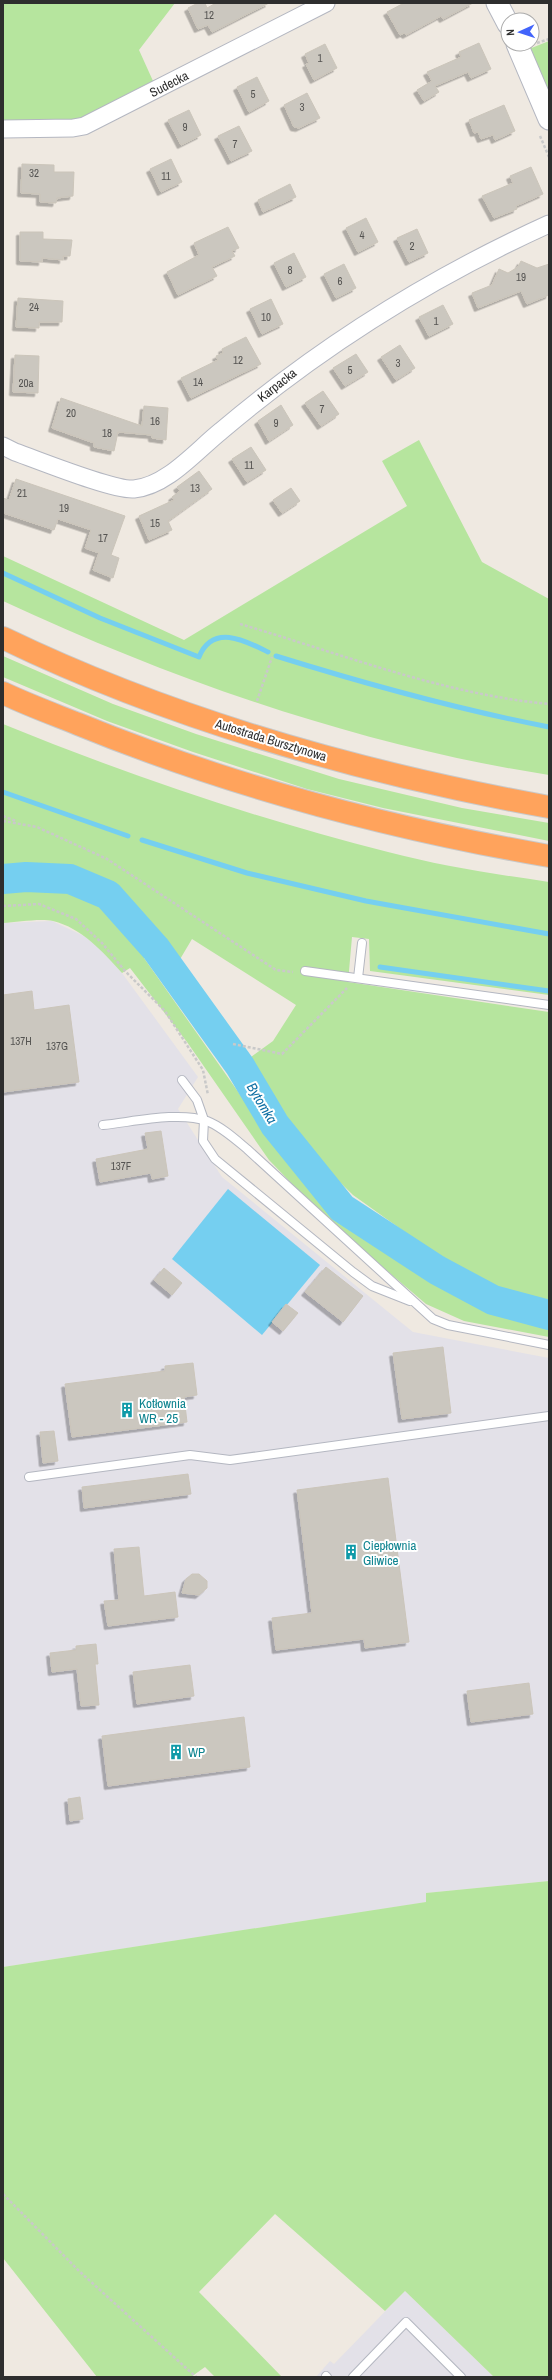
<svg xmlns="http://www.w3.org/2000/svg" width="552" height="2380" font-family="'Archivo Narrow',sans-serif">
<defs>
<filter id="shadow"><feDropShadow dx="-3.5" dy="3.5" stdDeviation="0" flood-color="#0004"/></filter>
</defs>
<rect width="100%" height="100%" fill="#efe9e1"/>
<g fill="#e3e1e8">
<path d="M52,921L84,936L98,946L122,973L198,1077L178,1109L222,1177L413,1332L549,1358V1881L426,1893L427,1902L3,1967V923Z"/>
<path d="M405,2291L494,2377H316L330,2361L334,2364Z"/>
</g>
<g fill="#b6e59e">
<path d="M3,3H175L139,50L153,81L77,120L3,123Z"/>
<path d="M549,41V96L529,49Z"/>
<path d="M419,440L482,562L549,599V775C361,746 175,681 3,601V556L184,640L407,506L382,461Z"/>
<path d="M3,656L113,704L196,734L339,779L462,808L549,823V841L383,808L307,789L193,752L107,721L3,677Z"/>
<path d="M3,724C128,775 257,819 388,852C441,866 495,874 549,882V995L370,971L369,939L352,937L348,982L549,1012V1304L513,1296L461,1272L353,1195L310,1153L264,1081L219,1028L222,1022L251,1057L273,1041L296,1005L192,939L176,966L162,941L156,949L144,958L272,1140L336,1213L448,1287L514,1316L549,1321V1337L464,1321L426,1304L324,1217L269,1160L187,1042L130,968L122,973C103,952 82,928 53,921C41,918 17,922 3,923Z"/>
<path d="M549,1881V2377H494L405,2291L385,2311L275,2214L199,2292L282,2377H215L205,2367L191,2377H97L3,2258V1967L426,1902V1893Z"/>
</g>
<path fill="#75cff0" d="M228,1189L320,1265L262,1335L172,1259Z"/>
<g fill="none" stroke-linecap="round" stroke-linejoin="round">
<g stroke="#75cff0" stroke-width="5">
<path d="M3,573L100,618L199,657C213,623 246,641 268,652"/>
<path d="M276,656C366,684 456,709 549,727"/>
<path d="M3,792L128,836"/>
<path d="M142,840L247,873L366,901L549,934"/>
<path d="M380,967L549,991"/>
</g>
<path stroke="#75cff0" stroke-width="30" d="M3,879L26,877L70,879L108,895L156,949L240,1066L275,1125L342,1208L437,1270L493,1300L549,1315"/>
</g>
<g fill="#cbc7bf" stroke="#cbc5ba" filter="url(#shadow)">
<path d="M198,3H205L207,8L216,3H269L212,32L208,25L198,29L188,8Z"/>
<path d="M404,3H473L443,19L441,16L406,35L404,33L400,35L387,12Z"/>
<path d="M479,43L491,69L471,78L468,72L435,86L439,92L424,101L417,90L432,81L427,72L461,57L459,52Z"/>
<path d="M325,44L337,68L314,80L306,64L309,63L305,54Z"/>
<path d="M257,77L269,101L249,112L237,87Z"/>
<path d="M307,93L320,118L299,128L294,127L284,105Z"/>
<path d="M504,105L515,131L495,140L493,135L481,139L478,132L474,133L469,120Z"/>
<path d="M189,110L201,135L181,145L168,120Z"/>
<path d="M239,126L252,151L231,161L218,136Z"/>
<path d="M171,159L182,182L161,192L150,169Z"/>
<path d="M22,164L54,165V172H74L73,196L57,198L56,203L40,202V194L21,193Z"/>
<path d="M531,167L543,194L516,206L517,209L494,218L482,196L513,183L510,176Z"/>
<path d="M290,184L296,197L263,212L258,200Z"/>
<path d="M366,218L378,242L358,252L346,228Z"/>
<path d="M228,227L239,248L232,251L235,256L212,267L217,276L178,295L167,272L199,255L194,243Z"/>
<path d="M417,229L428,253L409,262L397,238Z"/>
<path d="M20,232H43V239L72,240L70,256H63V260L42,258V262L20,261Z"/>
<path d="M294,253L306,277L286,287L274,263Z"/>
<path d="M521,261L537,268L549,264V295L527,304L521,291L478,308L472,293L492,285L499,269L508,273L518,267Z"/>
<path d="M344,264L356,288L336,298L324,274Z"/>
<path d="M18,298L63,301L62,322H39V328L16,327Z"/>
<path d="M271,299L283,324L262,334L250,309Z"/>
<path d="M443,305L453,324L429,336L419,317Z"/>
<path d="M246,337L261,364L191,398L181,378L218,360L216,356L223,353L222,349Z"/>
<path d="M400,345L415,368L396,380L381,357Z"/>
<path d="M356,354L368,372L345,386L333,368Z"/>
<path d="M15,355L39,356L38,393L13,392Z"/>
<path d="M323,391L339,414L321,426L305,403Z"/>
<path d="M61,398L142,426L144,406L168,408L166,440L152,438V435L118,432L114,451L94,447V443L52,428Z"/>
<path d="M281,405L293,425L269,441L258,421Z"/>
<path d="M251,447L266,470L247,482L232,459Z"/>
<path d="M199,471L212,489L168,521L172,530L149,540L139,516L174,500L172,497L180,491L177,487Z"/>
<path d="M16,479L125,516L111,555L119,558L113,578L93,570L99,553L85,548L91,530L58,519L54,530L3,513V498L9,500Z"/>
<path d="M291,488L300,501L282,513L273,500Z"/>
<path d="M32,991L34,1010L69,1005L79,1082L3,1092V995Z"/>
<path d="M161,1131L168,1176L152,1179L151,1173L100,1182L96,1159L148,1149L145,1133Z"/>
<path d="M326,1267L363,1296L343,1322L305,1292Z"/>
<path d="M164,1268L182,1283L172,1295L154,1280Z"/>
<path d="M286,1304L298,1313L283,1331L272,1322Z"/>
<path d="M443,1347L451,1413L402,1419L393,1353Z"/>
<path d="M193,1363L197,1395L184,1397L187,1422L72,1437L65,1384L165,1371V1366Z"/>
<path d="M54,1431L58,1461L43,1463L40,1432Z"/>
<path d="M188,1474L191,1494L84,1508L82,1487Z"/>
<path d="M388,1478L409,1642L365,1648L364,1639L276,1650L272,1618L312,1613L297,1490Z"/>
<path d="M139,1547L144,1596L175,1592L178,1617L108,1626L104,1601L119,1600L114,1549Z"/>
<path d="M192,1574H199L207,1581V1588L199,1595L182,1593L186,1579Z"/>
<path d="M96,1644L98,1664H95L99,1705L81,1706L77,1669L52,1672L50,1653L76,1650V1646Z"/>
<path d="M190,1665L194,1696L137,1704L133,1672Z"/>
<path d="M529,1683L533,1714L471,1722L467,1691Z"/>
<path d="M244,1717L250,1767L108,1786L102,1736Z"/>
<path d="M80,1797L83,1819L70,1821L68,1799Z"/>
</g>
<g fill="none" stroke-linecap="round" stroke-linejoin="round">
<g stroke="#b4b7c1" stroke-width="10">
<g id="service">
<path d="M305,971L549,1005"/>
<path d="M358,978L362,943"/>
<path d="M182,1080L197,1100L204,1120L203,1141L215,1159L353,1272L372,1286L410,1301"/>
<path d="M103,1125C133,1122 179,1111 207,1121C222,1127 235,1139 247,1149L433,1319L448,1325L549,1345"/>
<path d="M29,1477L190,1455L230,1460L549,1416"/>
<path d="M326,2376L327,2377"/>
<path d="M353,2377L406,2322L461,2377"/>
</g>
</g>
<g stroke="#b4b7c1" stroke-width="19">
<g id="minor">
<path d="M3,129L73,128L84,126L326,3"/>
<path d="M3,446L15,452C38,460 114,491 134,489C167,486 196,451 221,431C320,347 430,278 549,224"/>
</g>
</g>
<g stroke="#b4b7c1" stroke-width="23">
<g id="tertiary">
<path d="M497,3L508,24"/>
<path d="M517,44L549,119"/>
</g>
</g>
<g stroke="#c9c9c9" stroke-width="24">
<g id="motorway">
<path d="M3,638C175,721 361,773 549,807"/>
<path d="M3,693C28,705 53,714 78,724C230,786 388,828 549,856"/>
</g>
</g>
<g stroke="#c9c9c9" stroke-width="2.5" stroke-dasharray="3 2" stroke-linecap="butt">
<path d="M537,43L549,39"/>
<path d="M540,136L549,157"/>
<path d="M240,624C342,654 442,694 549,704"/>
<path d="M257,701L272,657"/>
<path d="M3,816L16,821"/>
<path d="M3,821L37,827L107,859L276,970L293,972"/>
<path d="M3,906L39,904L76,919L102,943L125,971L165,1011L203,1070L208,1095"/>
<path d="M233,1044L282,1054L347,988"/>
<path d="M3,2194L79,2271L196,2377"/>
</g>
<use href="#service" stroke="#fff" stroke-width="8"/>
<use href="#minor" stroke="#fff" stroke-width="17"/>
<use href="#tertiary" stroke="#fff" stroke-width="21"/>
<use href="#motorway" stroke="#ffa35c" stroke-width="22"/>
</g>
<defs>
<g id="building-bare" transform="scale(1.2)"><path d="M-4-6H4V6H1V3H-1V6H-4ZM-2.5-4.3h1.7v1.8h-1.7ZM.8-4.3h1.7v1.8H.8ZM-2.5-1h1.7V.8h-1.7ZM.8-1h1.7V.8H.8Z" fill="#0f9aa8" stroke="#fff" stroke-width="2.5" paint-order="stroke"/></g>
</defs>
<g fill-rule="evenodd">
<use href="#building-bare" x="127" y="1410"/>
<use href="#building-bare" x="351" y="1552"/>
<use href="#building-bare" x="176" y="1752"/>
</g>
<g text-anchor="middle" dominant-baseline="central" stroke-width="4" stroke-linejoin="round" paint-order="stroke">
<g font-size="11" fill="#555452">
<text x="209" y="15">12</text>
<text x="320" y="58">1</text>
<text x="253" y="94">5</text>
<text x="302" y="107">3</text>
<text x="185" y="127">9</text>
<text x="235" y="144">7</text>
<text x="34" y="173">32</text>
<text x="166" y="176">11</text>
<text x="362" y="235">4</text>
<text x="412" y="246">2</text>
<text x="290" y="270">8</text>
<text x="521" y="277">19</text>
<text x="340" y="281">6</text>
<text x="34" y="307">24</text>
<text x="266" y="317">10</text>
<text x="436" y="321">1</text>
<text x="238" y="360">12</text>
<text x="398" y="363">3</text>
<text x="350" y="370">5</text>
<text x="198" y="382">14</text>
<text x="26" y="383">20a</text>
<text x="322" y="409">7</text>
<text x="71" y="413">20</text>
<text x="155" y="421">16</text>
<text x="276" y="423">9</text>
<text x="107" y="433">18</text>
<text x="249" y="465">11</text>
<text x="195" y="488">13</text>
<text x="22" y="493">21</text>
<text x="64" y="508">19</text>
<text x="155" y="523">15</text>
<text x="103" y="538">17</text>
<text x="21" y="1041">137H</text>
<text x="57" y="1046">137G</text>
<text x="121" y="1166">137F</text>
</g>
<g font-size="13" fill="#2e2e2e" stroke="#fff">
<text transform="translate(169 84) rotate(-27)">Sudecka</text>
<text transform="translate(277 385) rotate(-38)">Karpacka</text>
<text transform="translate(271 740) rotate(17)">Autostrada Bursztynowa</text>
</g>
<g font-size="13" fill="#0d838f" stroke="#fff" text-anchor="start">
<text x="139" y="1403">Kotłownia<tspan x="139" dy="15">WR - 25</tspan></text>
<text x="363" y="1545">Ciepłownia<tspan x="363" dy="15">Gliwice</tspan></text>
<text x="188" y="1752">WP</text>
</g>
<g font-size="14" font-style="italic" fill="#0d6fa3" stroke="#fff">
<text transform="translate(262 1103) rotate(59)">Bytomka</text>
</g>
</g>
<rect width="552" height="2380" fill="none" stroke="#2e2e2e" stroke-width="8"/>
<g transform="translate(520 32) rotate(267)"><circle r="19" fill="#ffffff" stroke="#ababab"/>
<path d="M0-3L7 15L0 10L-7 15Z" fill="#4264fb"/>
<text y="-6" font-size="11" font-weight="bold" text-anchor="middle" fill="#2e2e2e">N</text>
</g>
</svg>
